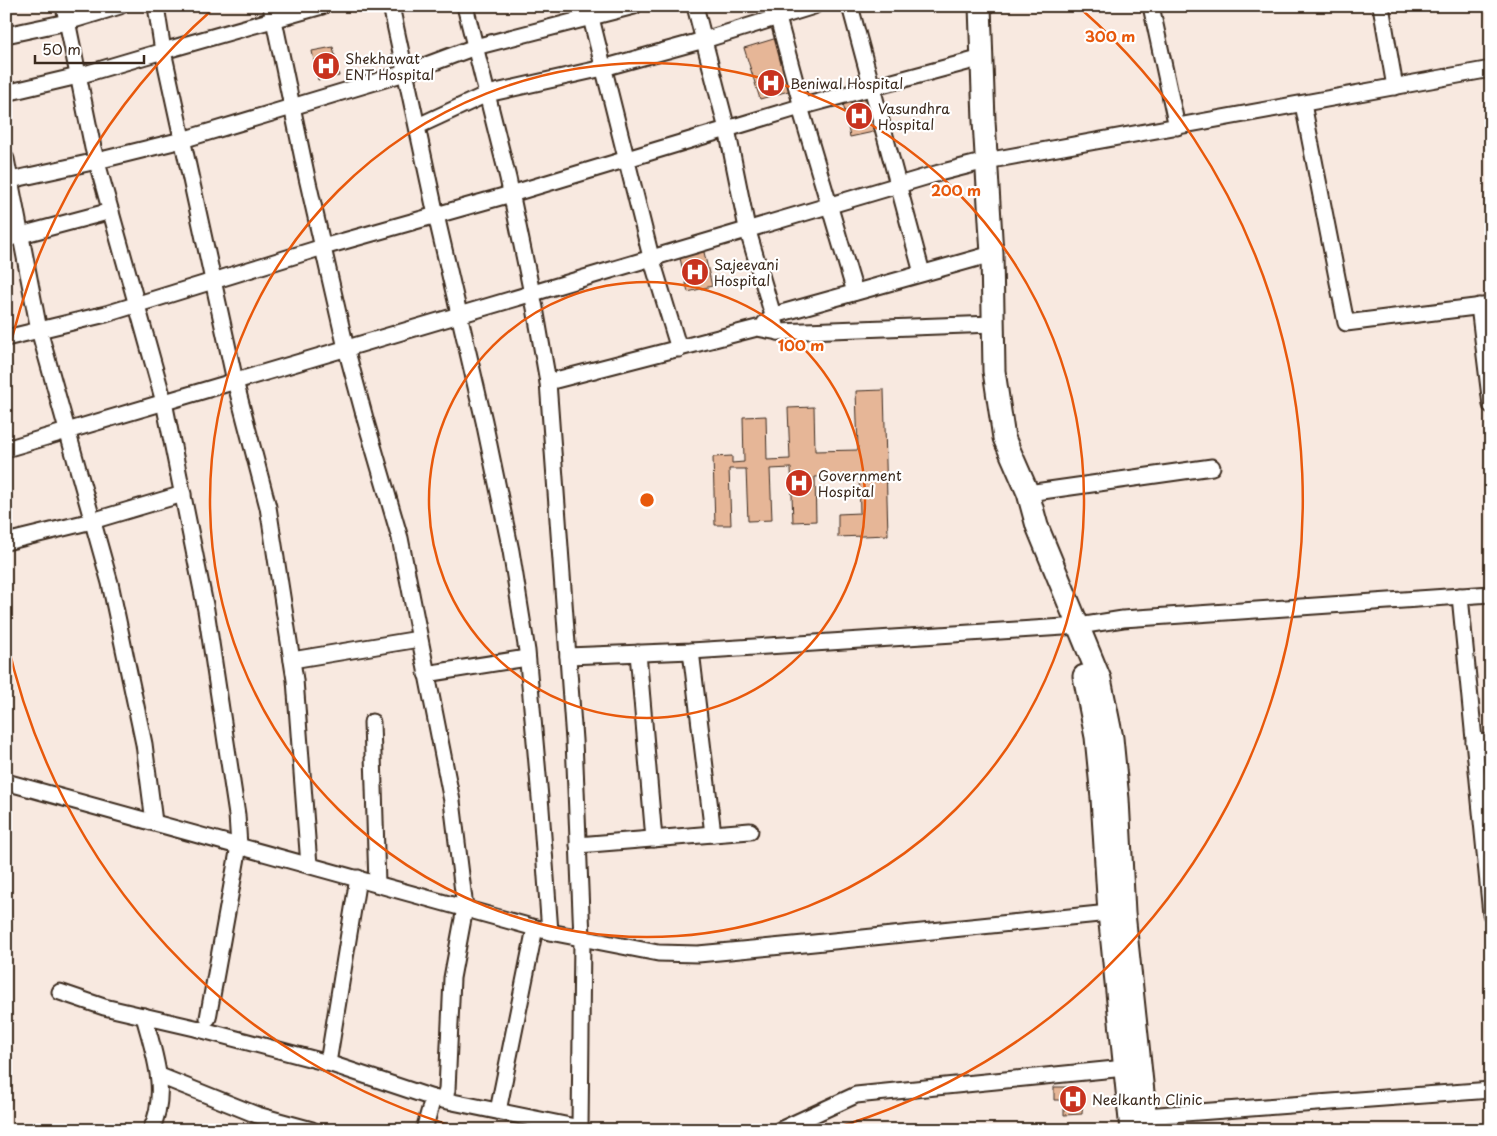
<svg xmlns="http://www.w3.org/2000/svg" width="1497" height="1136" font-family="'Playpen Sans',sans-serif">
<rect width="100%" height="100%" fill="#f8e9e0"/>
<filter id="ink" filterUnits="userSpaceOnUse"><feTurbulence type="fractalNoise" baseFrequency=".02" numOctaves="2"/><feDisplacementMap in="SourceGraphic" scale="10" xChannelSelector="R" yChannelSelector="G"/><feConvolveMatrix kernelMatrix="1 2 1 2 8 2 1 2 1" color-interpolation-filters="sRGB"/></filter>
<g filter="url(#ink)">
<g fill="#e6b697" stroke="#3b2a1e">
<path d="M777,38L792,90L760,99L744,48Z"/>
<path d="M333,47L339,76L318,80L312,51Z"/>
<path d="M871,97L878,131L850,137L843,103Z"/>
<path d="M703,248L712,286L688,292L679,254Z"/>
<path d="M884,390L888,535L838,537V514L860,513L859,475L815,477L816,521L793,522L791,468L770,469L772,520L748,521L746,469H729L731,525H715L713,457L732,456V463L744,462L743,417L766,416L767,460L790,459L788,408L814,407L815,451L858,450L856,391Z"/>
<path d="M1054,1087H1076L1083,1095L1082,1114L1064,1115V1100H1054Z"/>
</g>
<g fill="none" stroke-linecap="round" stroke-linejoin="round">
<g stroke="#3b2a1e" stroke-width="19">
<g id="street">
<path d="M64,6L93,148L164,402L206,610L237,815L239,846L208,1018"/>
<path d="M271,6L307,178L346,348L366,422L400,538L452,801L465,908L452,978L447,1090L444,1100"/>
<path d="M391,6L436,215L484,421L511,551L527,651L541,809L550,932"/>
<path d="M588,6L651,257L679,349"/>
<path d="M695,6L727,129L747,228L778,332"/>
<path d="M850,6L922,273"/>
<path d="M1151,6L1177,127"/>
<path d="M1381,6L1395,87"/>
<path d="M775,7L802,107"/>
<path d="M6,35L67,22L120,6"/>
<path d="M6,93L78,76L163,51L156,6"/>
<path d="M1303,104L1346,323L1491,305"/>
<path d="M800,107L855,292"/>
<path d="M418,126L487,94L603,68L704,40L814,6"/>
<path d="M6,159L39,330L110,583L144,744L154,822"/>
<path d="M6,181L97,161L182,140L405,73L475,47L634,6"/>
<path d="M6,239L111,211"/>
<path d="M1479,306L1491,405"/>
<path d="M765,323L778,314L992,254"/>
<path d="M6,338L106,314L323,247L511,194L800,107L982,58"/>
<path d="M548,382L757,328L778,332L993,324"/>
<path d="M6,449L939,173L986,161L1491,69"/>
<path d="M1028,493L1212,467"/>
<path d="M6,542L92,521L183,494"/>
<path d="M1460,596L1491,914"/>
<path d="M691,651L713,834"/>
<path d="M638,653L654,839"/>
<path d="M568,656L691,651L1079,626L1123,619L1491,594"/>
<path d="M292,660L419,639"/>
<path d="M426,674L527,658"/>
<path d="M372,722L377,884"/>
<path d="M1474,743L1491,742"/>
<path d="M6,782L550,932L658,953L698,954L804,944L1109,913"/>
<path d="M578,845L750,831"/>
<path d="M309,865L295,680L268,507L235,381L163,51L322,6"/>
<path d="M60,992L104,1007L195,1028L328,1063L433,1098L580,1128L582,938L574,740L548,382L535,308L508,178L465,6"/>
<path d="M144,1016C154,1054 169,1092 151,1130"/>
<path d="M328,1063L358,878"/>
<path d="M160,1076L257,1115L312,1130"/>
<path d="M498,1111L535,928"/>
<path d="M1145,1116L1491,1090"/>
<path d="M424,1130L433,1098"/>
<path d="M780,1130L856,1095L1125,1068"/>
</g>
</g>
<g stroke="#3b2a1e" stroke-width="25">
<g id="secondary">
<path d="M980,6L984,121L992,254L994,371L1004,438L1028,493L1037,526L1100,679L1112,738L1118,799L1124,913L1147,1130"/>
<path d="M1084,676L1096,737L1102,798L1109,913L1131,1130"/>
</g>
</g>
<use href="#street" stroke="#fff" stroke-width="15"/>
<use href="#secondary" stroke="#fff" stroke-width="21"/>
</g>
</g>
<g fill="none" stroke="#e8590c" stroke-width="2.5">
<circle cx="647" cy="500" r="218"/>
<circle cx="647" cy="500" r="437"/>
<path d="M466 1130A655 655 0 0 1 6 636M6 364A655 655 0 0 1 213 9M1081 9A655 655 0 0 1 828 1130"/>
</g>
<defs>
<g id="hospital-disc" transform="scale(1.4375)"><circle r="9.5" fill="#c8321e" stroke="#fff"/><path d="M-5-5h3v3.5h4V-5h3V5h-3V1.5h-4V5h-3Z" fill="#fff"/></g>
</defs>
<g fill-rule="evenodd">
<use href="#hospital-disc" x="326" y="66"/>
<use href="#hospital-disc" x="771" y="83"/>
<use href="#hospital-disc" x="859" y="116"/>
<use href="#hospital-disc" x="695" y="272"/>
<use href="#hospital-disc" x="799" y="483"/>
<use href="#hospital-disc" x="1073" y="1099"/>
</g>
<g text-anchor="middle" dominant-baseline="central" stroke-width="4.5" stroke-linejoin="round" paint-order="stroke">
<g font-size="14" fill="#3b2a1e" stroke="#fff" text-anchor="start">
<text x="345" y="58">Shekhawat<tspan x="345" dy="16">ENT Hospital</tspan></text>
<text x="790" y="83">Beniwal Hospital</text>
<text x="878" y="108">Vasundhra<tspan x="878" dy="16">Hospital</tspan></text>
<text x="714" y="264">Sajeevani<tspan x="714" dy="16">Hospital</tspan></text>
<text x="818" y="475">Government<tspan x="818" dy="16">Hospital</tspan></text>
<text x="1092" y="1099">Neelkanth Clinic</text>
</g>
</g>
<circle cx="647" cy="500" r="8" fill="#e8590c" stroke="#fff" stroke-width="2.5"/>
<g font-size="15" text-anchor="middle" font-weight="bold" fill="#e8590c" stroke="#fff" stroke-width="4.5" stroke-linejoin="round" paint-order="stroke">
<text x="1110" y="42">300 m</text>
<text x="956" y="196">200 m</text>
<text x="801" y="351">100 m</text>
</g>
<rect width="1497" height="1136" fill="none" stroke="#fff" stroke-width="25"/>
<rect x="12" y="12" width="1472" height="1111" fill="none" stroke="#3b2a1e" stroke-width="2" filter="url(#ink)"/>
<path d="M35 55v8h109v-8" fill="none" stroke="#3b2a1e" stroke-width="2.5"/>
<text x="42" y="55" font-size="15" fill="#3b2a1e" stroke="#ffffff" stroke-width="4" paint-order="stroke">50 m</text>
</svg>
